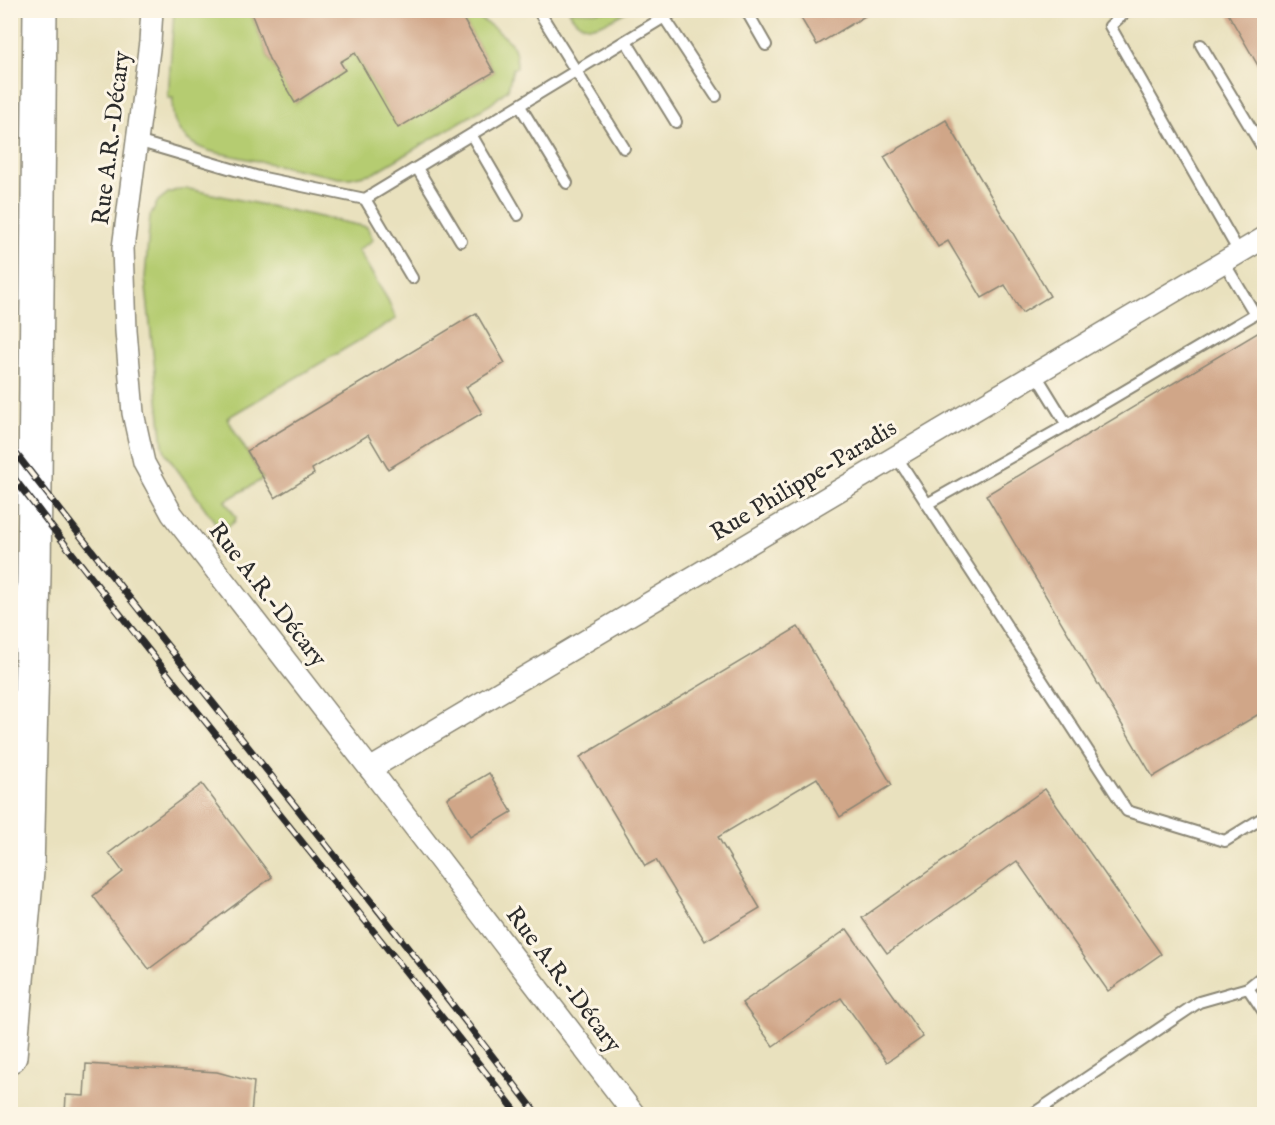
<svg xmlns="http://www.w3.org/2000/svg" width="1275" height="1125" font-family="'IM FELL English',serif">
<rect width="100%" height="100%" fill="#fcf5e5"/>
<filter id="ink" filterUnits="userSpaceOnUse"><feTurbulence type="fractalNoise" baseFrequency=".0167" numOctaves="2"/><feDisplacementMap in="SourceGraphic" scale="12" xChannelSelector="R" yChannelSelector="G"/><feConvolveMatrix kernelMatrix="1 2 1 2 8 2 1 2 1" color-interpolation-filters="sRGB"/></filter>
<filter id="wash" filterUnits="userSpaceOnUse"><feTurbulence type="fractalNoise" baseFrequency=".008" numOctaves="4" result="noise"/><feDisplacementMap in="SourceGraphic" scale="24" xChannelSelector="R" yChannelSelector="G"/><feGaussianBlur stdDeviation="1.35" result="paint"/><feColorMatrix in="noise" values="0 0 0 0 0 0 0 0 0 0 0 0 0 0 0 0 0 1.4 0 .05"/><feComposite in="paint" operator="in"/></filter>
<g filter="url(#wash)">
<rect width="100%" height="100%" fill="#e9e1be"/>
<g fill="#b5cc71" stroke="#707c4e" stroke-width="1.5">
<path d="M174,11H250L269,59L296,103L344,70L340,62L355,53L398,127L494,72L458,11C473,11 507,35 514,48C516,54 517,61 517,68H513L508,89L491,104L374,173L350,178H339L209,151C185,143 169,126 173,98H168Z"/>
<path d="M598,11H627C609,21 583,39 569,11L596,12Z"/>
<path d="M180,189H189L367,227L373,240L358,250L388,300L396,319L227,418L263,479L225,501L236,517L235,521L222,532L166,454L163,446L145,278L150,216L158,201L168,193Z"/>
</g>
<g id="blocks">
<g fill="#d0a688">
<path d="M250,10H458L494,72L398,128L355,53L340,62L345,70L295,103L269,59Z"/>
<path d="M796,10H875L817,45Z"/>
<path d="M1226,10H1264V76Z"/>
<path d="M946,120L1050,296L1022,313L1005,285L982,298L948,241L938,247L884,157Z"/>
<path d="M476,313L505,363L466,387L482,413L388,469L368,435L312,469L314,474L275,498L247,451Z"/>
<path d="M1264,329V711L1153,777L986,495Z"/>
<path d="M798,627L892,785L840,817L817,778L718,837L760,908L705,941L656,860L645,866L580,757Z"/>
<path d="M489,773L512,812L470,837L447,798Z"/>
<path d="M202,784L272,877L149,969L93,896L123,872L109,853Z"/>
<path d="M1045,789L1161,954L1108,991L1017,861L887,953L862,918Z"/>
<path d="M847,929L923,1037L887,1062L841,998L773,1046L742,1003Z"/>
<path d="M86,1064L217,1072L254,1082L251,1114H65L66,1095L84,1096Z"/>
</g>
</g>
</g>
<g filter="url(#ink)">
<use href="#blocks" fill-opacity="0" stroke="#8a8674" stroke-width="1.5"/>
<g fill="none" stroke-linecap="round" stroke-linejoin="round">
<g stroke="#8a8674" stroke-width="14">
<g id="service">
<path d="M538,10L624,148"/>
<path d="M746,10L766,45"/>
<path d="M1128,10L1110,26L1239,252"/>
<path d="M664,17L716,96"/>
<path d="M626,41L676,122"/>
<path d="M1201,45L1264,150"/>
<path d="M520,106L567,183"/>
<path d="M472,136L518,215"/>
<path d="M137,141L259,177L365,199L676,10"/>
<path d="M417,168L461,241"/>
<path d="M365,199L412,278"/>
<path d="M1035,373L1067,425L1255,314L1223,261"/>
<path d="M896,456L1127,811L1225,841L1264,817"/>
<path d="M927,504L1067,425"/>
<path d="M1248,988L1264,975"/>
<path d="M1033,1114L1199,1002L1248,988L1264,1012"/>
</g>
</g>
<g stroke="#8a8674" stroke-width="24">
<g id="minor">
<path d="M152,10L150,42L123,248L126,331L133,413L144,463L172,514L370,769L634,1114"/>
<path d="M370,769L1264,238"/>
</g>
</g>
<g stroke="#8a8674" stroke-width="36">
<path id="primary" d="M10,1056L27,871L34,574L40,10"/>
</g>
<use href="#service" stroke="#fff" stroke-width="10"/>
<use href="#minor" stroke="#fff" stroke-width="21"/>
<use href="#primary" stroke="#fff" stroke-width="33"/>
<g stroke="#2b2b2b" stroke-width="7">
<g id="rail">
<path d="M10,446C184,670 365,889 537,1114"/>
<path d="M10,473C176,690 351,899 518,1114"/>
</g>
</g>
<use href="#rail" stroke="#fcf5e5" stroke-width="4.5" stroke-dasharray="14" stroke-linecap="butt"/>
</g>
</g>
<g text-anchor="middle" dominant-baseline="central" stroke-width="6" stroke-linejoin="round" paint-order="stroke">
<g font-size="24" fill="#2b2b2b" stroke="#fcf5e5">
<text transform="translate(112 138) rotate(-83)">Rue A.R.-Décary</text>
<text transform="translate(804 481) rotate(-31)">Rue Philippe-Paradis</text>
<text transform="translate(267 595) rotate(52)">Rue A.R.-Décary</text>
<text transform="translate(563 980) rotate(53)">Rue A.R.-Décary</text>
</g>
</g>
<rect width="1275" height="1125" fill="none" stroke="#fcf5e5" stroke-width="36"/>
</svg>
